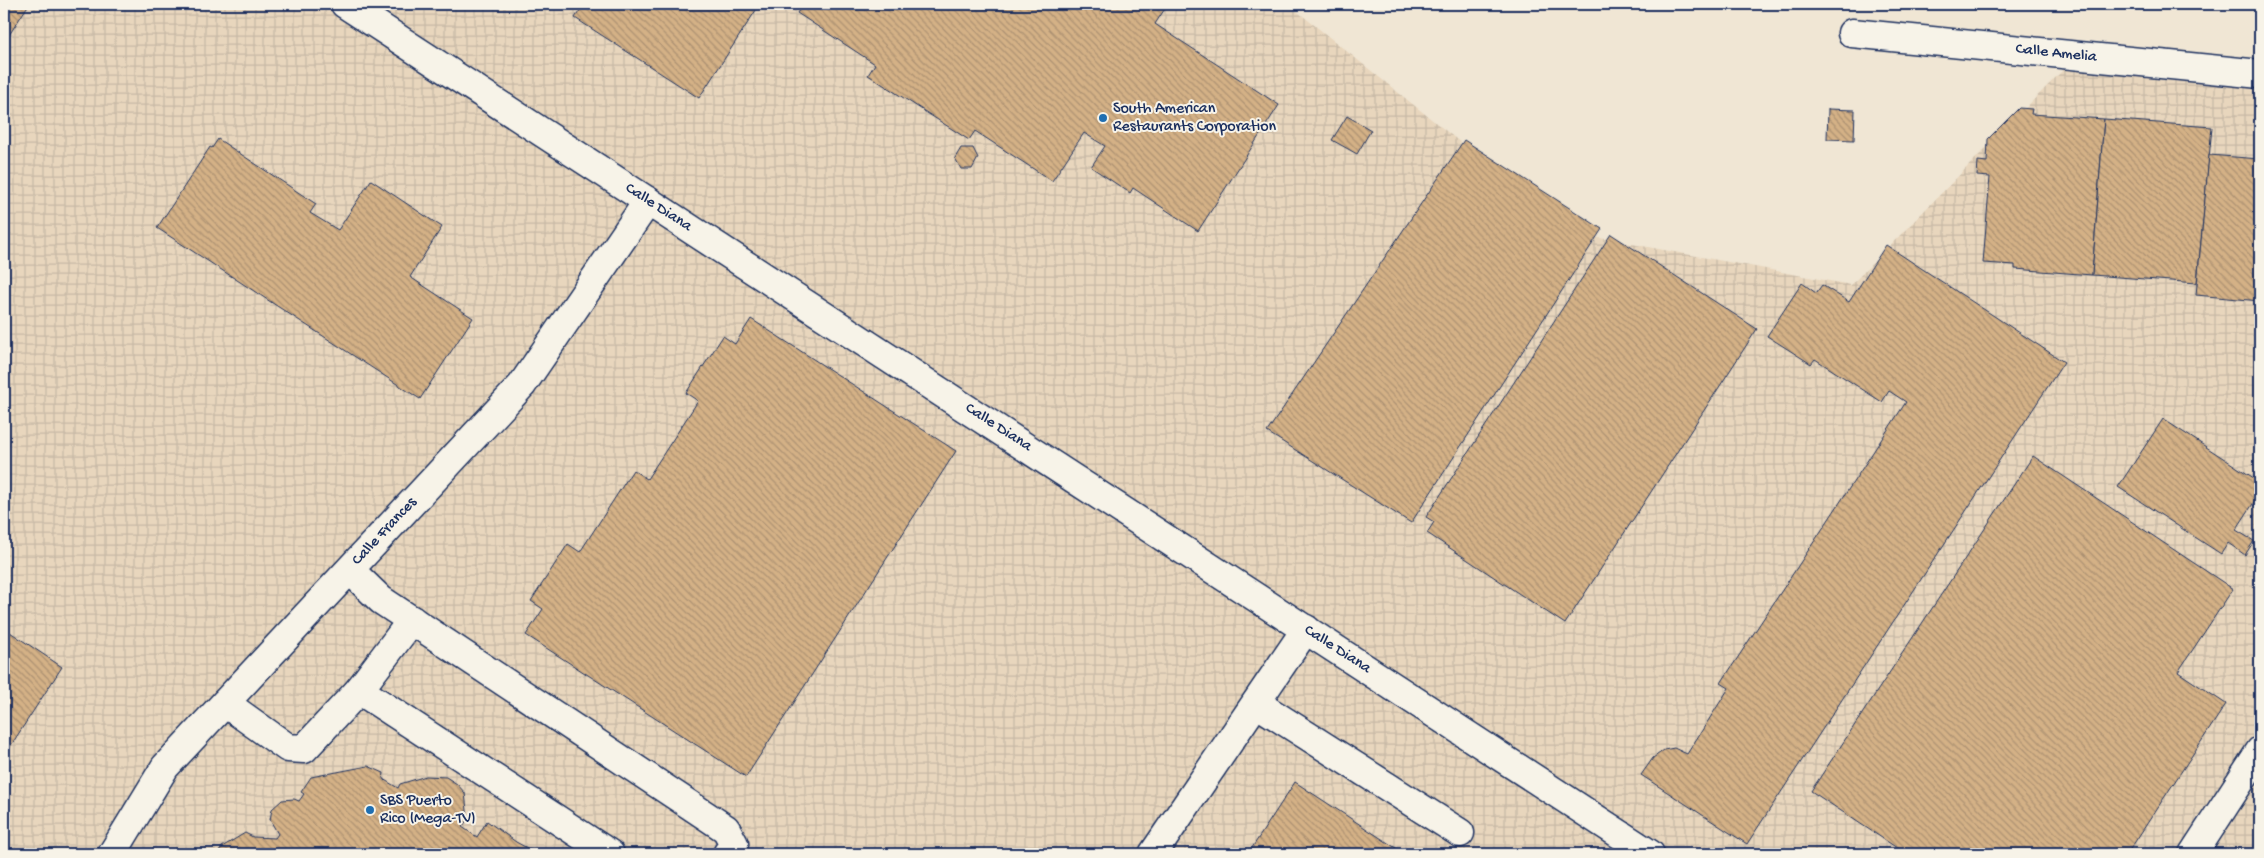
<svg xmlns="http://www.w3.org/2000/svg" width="2264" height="858" font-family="'Gochi Hand',sans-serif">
<defs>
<pattern id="industrial-grid" width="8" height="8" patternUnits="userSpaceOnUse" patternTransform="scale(1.25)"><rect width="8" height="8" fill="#e8d6bd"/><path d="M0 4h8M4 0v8" fill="none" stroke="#c6b8a5"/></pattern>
<pattern id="building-back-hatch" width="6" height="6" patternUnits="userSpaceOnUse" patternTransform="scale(1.25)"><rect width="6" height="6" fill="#d4b186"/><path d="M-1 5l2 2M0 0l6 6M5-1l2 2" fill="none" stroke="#ab9071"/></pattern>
</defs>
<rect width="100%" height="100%" fill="#f0e6d4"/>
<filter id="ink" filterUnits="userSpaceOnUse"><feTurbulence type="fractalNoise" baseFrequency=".02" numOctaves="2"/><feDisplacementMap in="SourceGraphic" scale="10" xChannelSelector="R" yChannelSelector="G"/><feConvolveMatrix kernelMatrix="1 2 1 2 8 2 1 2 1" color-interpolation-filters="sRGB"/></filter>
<g filter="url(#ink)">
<path fill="url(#industrial-grid)" d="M4,4H1288L1573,233L1851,285L2066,67L2260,85V854H4Z"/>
<g fill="url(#building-back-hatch)" stroke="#1b2f5e">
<path d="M4,4H29L4,43Z"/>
<path d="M584,4H760L699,98L575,18Z"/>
<path d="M803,4H1168L1155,24L1279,105L1198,231L1133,188L1130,193L1091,167L1105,146L1084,133L1052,181L975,131L969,140L868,75L875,64L797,13Z"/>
<path d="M2019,108L2032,109L2031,114L2104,119L2092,275L2015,269V265L1983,263L1990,177L1977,176L1978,161L1987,162L1988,139Z"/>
<path d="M1828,109L1855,110L1854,140L1827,139Z"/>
<path d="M1347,116L1371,130L1357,154L1332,140Z"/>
<path d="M2104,119L2212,127L2197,283L2092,275Z"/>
<path d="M218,139L316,204L310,213L338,230L371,180L442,227L410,277L473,318L420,399L157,228L210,147L212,148Z"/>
<path d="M1464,140L1602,229L1411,523L1267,432Z"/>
<path d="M961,148H973L978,158L972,169H961L955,158Z"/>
<path d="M2209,155L2260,159V301L2196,295Z"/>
<path d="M1611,234L1757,329L1565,624L1427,533L1434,522L1426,517Z"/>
<path d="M1886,245L2064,362L1747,844L1641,775L1653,758L1664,750L1674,748L1687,754L1729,688L1721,683L1906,402L1889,391L1882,402L1815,359L1811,364L1767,336L1802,283L1816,293L1822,285L1849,302Z"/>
<path d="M751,319L956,451L746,777L526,635L543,609L531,601L568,544L580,552L633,470L647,479L698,401L686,393L723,336L735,344Z"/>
<path d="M2163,419L2260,482V493L2236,530L2254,541L2245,555L2228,543L2221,554L2118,487Z"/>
<path d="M2033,456L2233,589L2178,672L2226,704L2127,854H1906L1811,791Z"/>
<path d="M4,628L62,667L4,756Z"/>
<path d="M368,766L384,773L383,779L398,788L400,784L426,776L446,777L457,784L465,793L468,819L462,827L477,837L487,821L516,842L538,854H222L219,852L222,847L245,833L253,837L275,838L278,834L270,820L272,809L282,800L294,799L299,801L304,794L301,792L311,777Z"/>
<path d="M1295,782L1405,854H1248Z"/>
</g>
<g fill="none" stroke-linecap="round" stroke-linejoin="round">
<g stroke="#1b2f5e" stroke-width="31">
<g id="minor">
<path d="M345,4L1650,854"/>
<path d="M1852,33L2260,74"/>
<path d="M350,570L381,600L726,829L734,844L727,854"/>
<path d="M359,690L610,854"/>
<path d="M225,703L288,748L304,749L359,690L412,620"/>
<path d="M1256,703L1460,833"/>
<path d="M112,854L165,767L522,385L648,201"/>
<path d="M1153,854L1306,629"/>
<path d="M2193,854L2260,751"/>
</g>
</g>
<use href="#minor" stroke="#f7f3e8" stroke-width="28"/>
</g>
</g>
<g fill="#1f6fb2" stroke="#f7f3e8" stroke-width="2">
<circle cx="1103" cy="118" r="5"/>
<circle cx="370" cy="810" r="5"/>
</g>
<g text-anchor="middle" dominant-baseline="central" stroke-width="4" stroke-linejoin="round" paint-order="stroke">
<g font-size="16" fill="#1b2f5e" stroke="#f7f3e8">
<text transform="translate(2056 54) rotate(6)">Calle Amelia</text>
<text transform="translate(658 208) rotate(33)">Calle Diana</text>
<text transform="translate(998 428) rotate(33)">Calle Diana</text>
<text transform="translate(385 532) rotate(-47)">Calle Frances</text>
<text transform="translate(1337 650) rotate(33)">Calle Diana</text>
</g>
<g font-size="16" fill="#1b2f5e" stroke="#f7f3e8" text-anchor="start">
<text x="1113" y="109">South American<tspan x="1113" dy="18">Restaurants Corporation</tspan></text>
<text x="380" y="801">SBS Puerto<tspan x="380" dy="18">Rico (Mega-TV)</tspan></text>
</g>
</g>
<rect width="2264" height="858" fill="none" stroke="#f7f3e8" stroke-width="20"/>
<rect x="10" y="10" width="2244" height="838" fill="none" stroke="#1b2f5e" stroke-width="2" filter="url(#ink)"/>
</svg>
